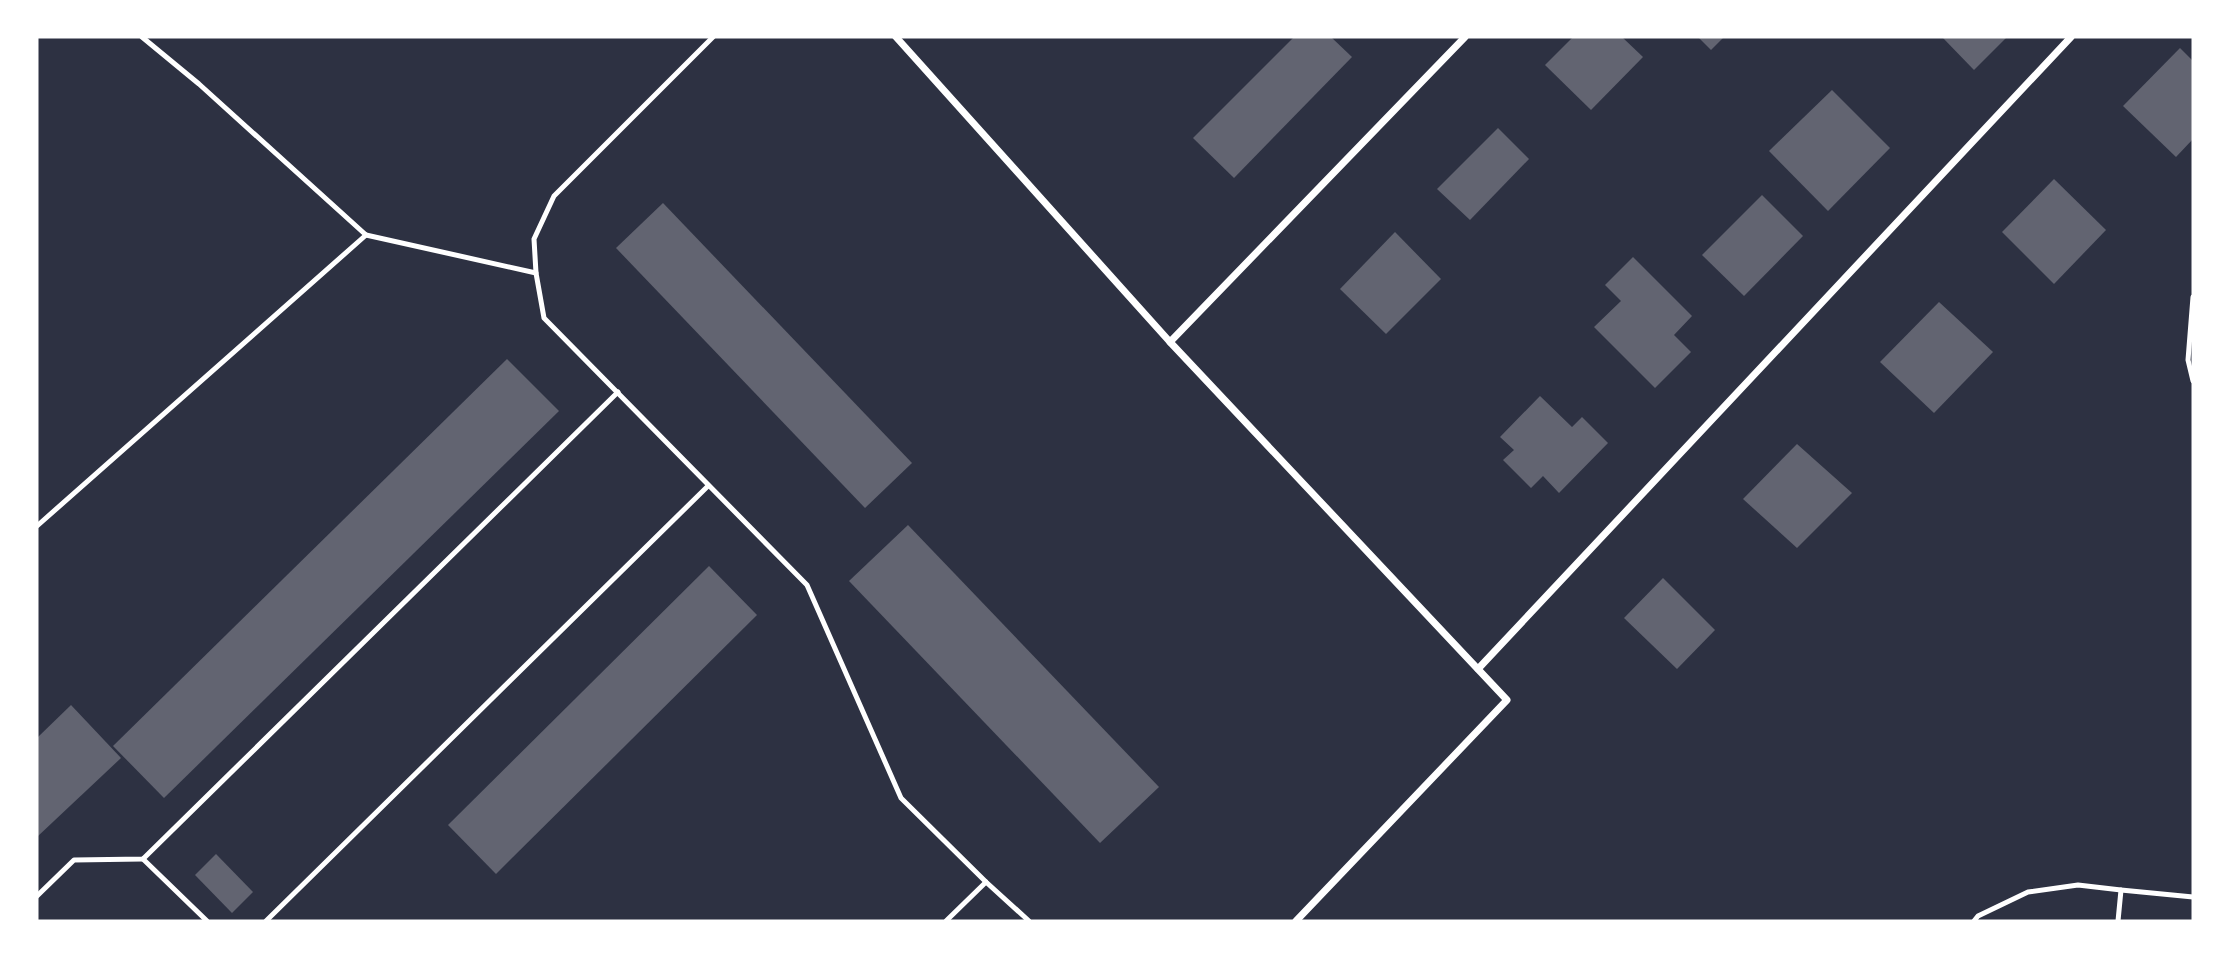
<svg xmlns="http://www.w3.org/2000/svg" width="2230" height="958" font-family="Montserrat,sans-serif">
<rect width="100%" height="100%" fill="#2d3142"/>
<g fill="#626471">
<path d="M1294,37H1331L1352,57L1234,178L1193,138Z"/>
<path d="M1573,37H1622L1643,57L1591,110L1545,65Z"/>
<path d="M1698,37H1724L1711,50Z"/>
<path d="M1942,37H2007L1974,70Z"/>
<path d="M2180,48L2193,61V139L2176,157L2123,106Z"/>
<path d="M1832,90L1890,148L1828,211L1769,151Z"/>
<path d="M1498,128L1529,159L1470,220L1437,189Z"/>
<path d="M2054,179L2106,230L2054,284L2002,232Z"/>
<path d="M1762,195L1803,236L1744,296L1702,255Z"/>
<path d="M663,203L912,463L865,508L616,248Z"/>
<path d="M1395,232L1441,279L1386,334L1340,289Z"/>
<path d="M1633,257L1692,316L1674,335L1691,352L1655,388L1594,327L1621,301L1605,285Z"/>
<path d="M1939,302L1993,352L1934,413L1880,362Z"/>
<path d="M507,359L559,411L164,798L113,746Z"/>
<path d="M1540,396L1572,427L1582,417L1608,443L1559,493L1543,476L1531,488L1503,460L1514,450L1500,437Z"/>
<path d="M1797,444L1852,493L1797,548L1743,499Z"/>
<path d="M908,525L1159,787L1100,843L849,581Z"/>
<path d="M709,566L757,615L496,874L448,825Z"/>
<path d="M1663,578L1715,630L1677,669L1624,618Z"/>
<path d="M71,705L121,758L37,837V738Z"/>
<path d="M216,854L253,892L232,913L195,875Z"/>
</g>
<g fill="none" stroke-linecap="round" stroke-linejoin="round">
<g stroke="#fff" stroke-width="5">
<path d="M142,37L199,84L366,235L536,273"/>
<path d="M713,37L554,196L534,239L536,273L544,318L807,585L901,798L986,882L1029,921"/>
<path d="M2193,297L2188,360L2193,381"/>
<path d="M37,526L366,235"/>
<path d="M143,859L207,921"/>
<path d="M37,896L74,860L143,859L618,392"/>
<path d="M266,921L708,486"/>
<path d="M946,921L986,882"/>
<path d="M1974,921L1978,916L2028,892L2078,885L2121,890"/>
<path d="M2118,921L2121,890L2193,897"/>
</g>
<g stroke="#fff" stroke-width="7">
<path d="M896,37L1170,342L1507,700L1296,921"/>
<path d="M1170,342L1465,37"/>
<path d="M1478,669L2071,37"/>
</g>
</g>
<rect width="2230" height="958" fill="none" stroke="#ffffff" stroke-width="77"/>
</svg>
